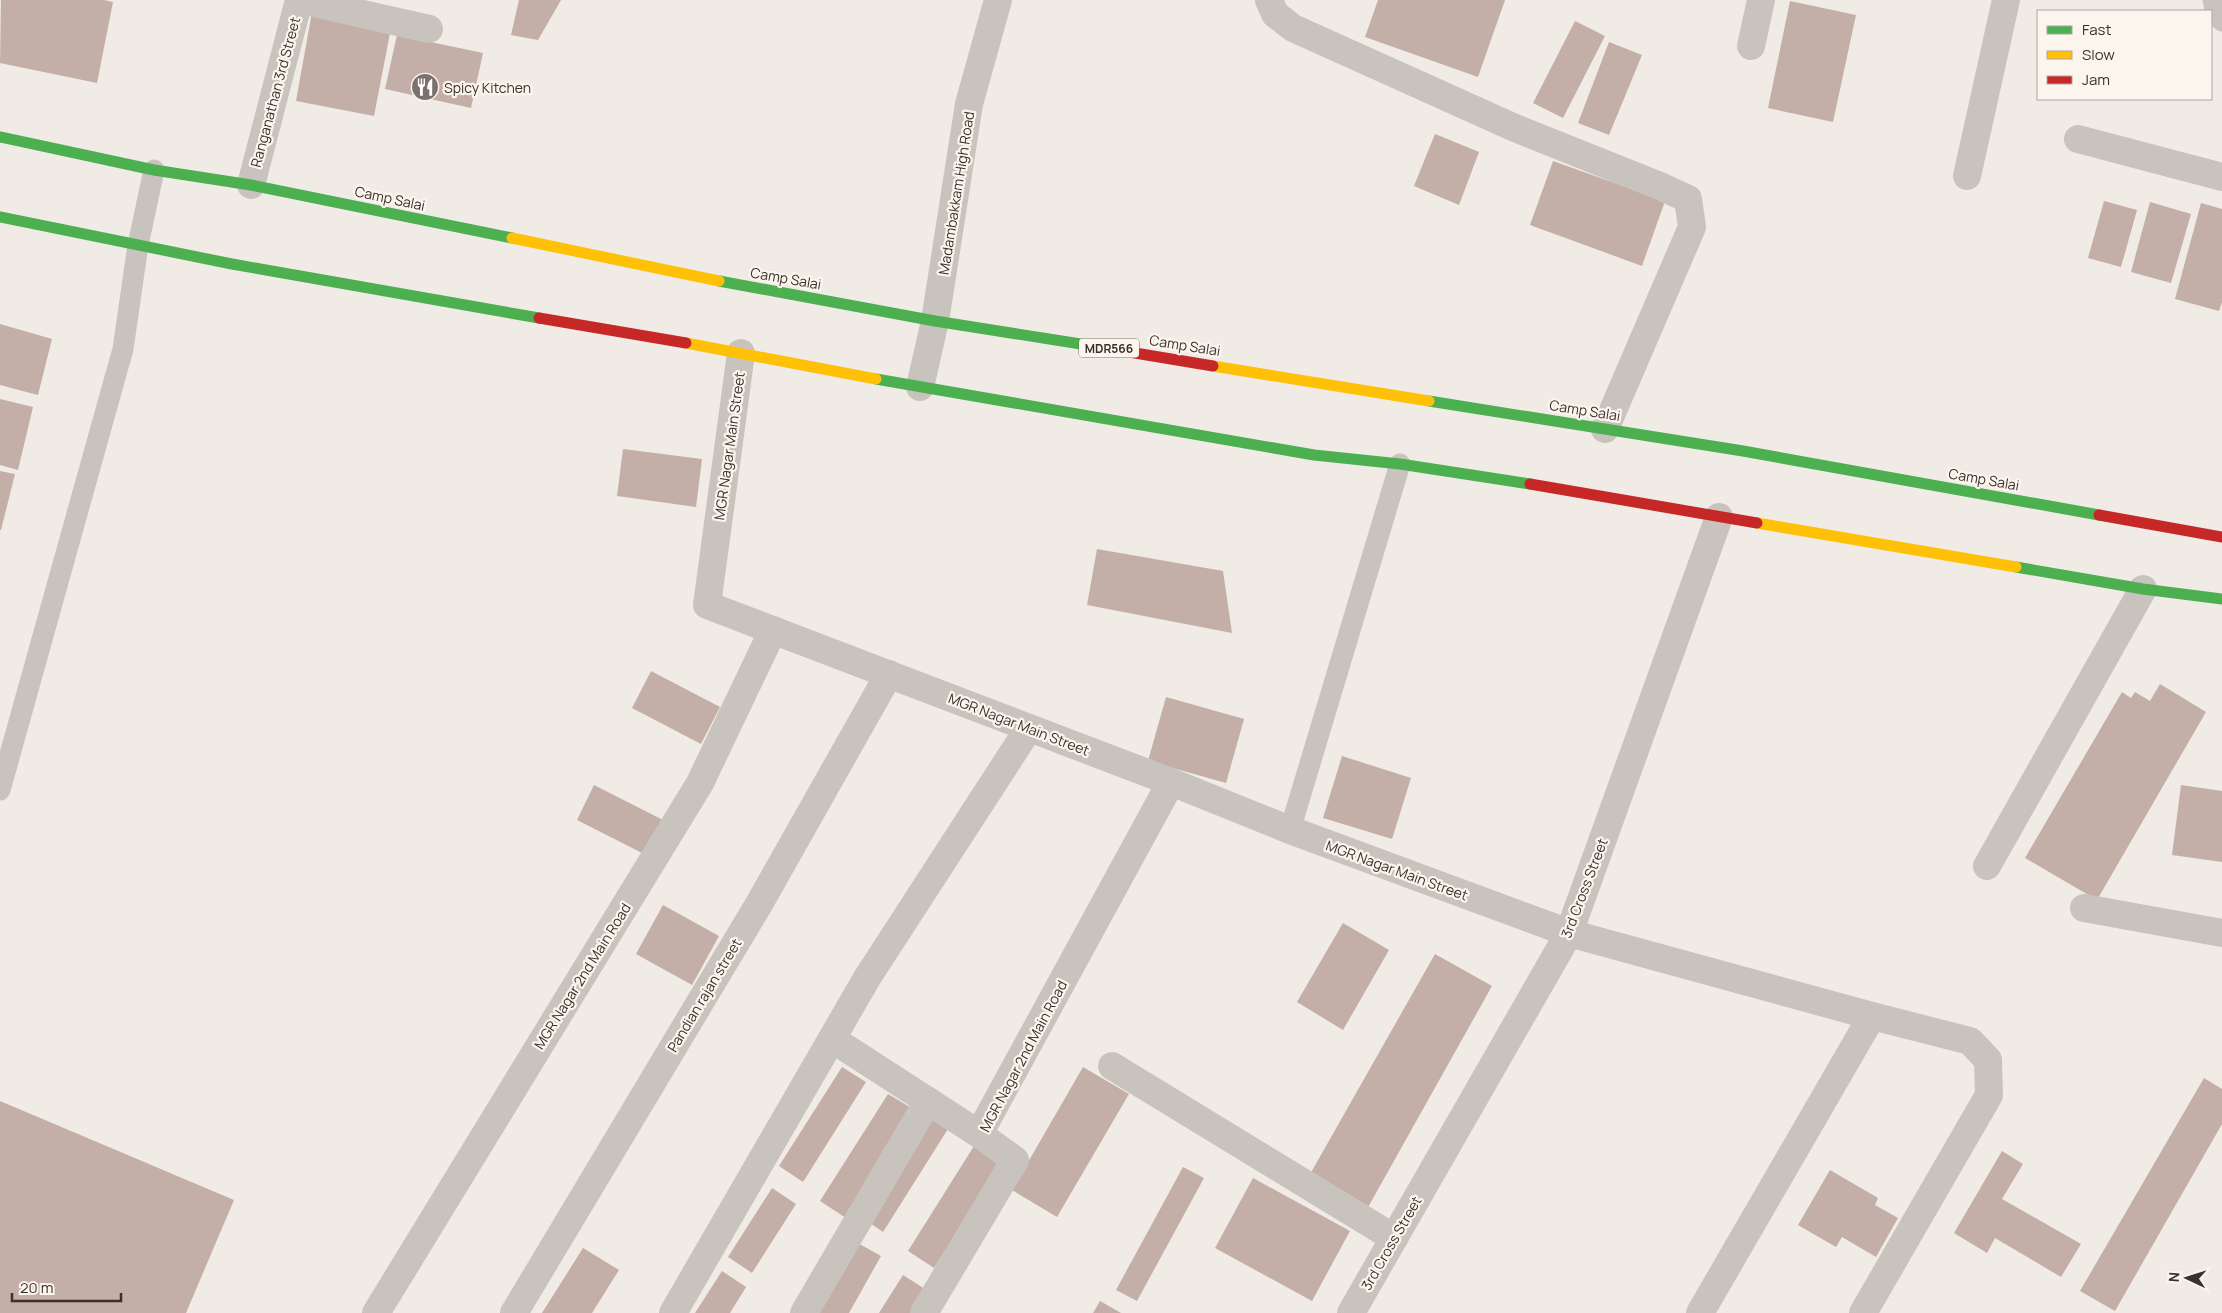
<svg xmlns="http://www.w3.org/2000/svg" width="2222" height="1313" font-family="Manrope,sans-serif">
<rect width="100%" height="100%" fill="#f0ebe5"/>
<g fill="#c3afa7">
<path d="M1,0H104L113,2L97,83L0,63Z"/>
<path d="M519,0H561L538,40L511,35Z"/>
<path d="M1378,0H1505L1478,77L1365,37Z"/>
<path d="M1790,1L1856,15L1833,122L1768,108Z"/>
<path d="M312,12L391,28L374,116L296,101Z"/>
<path d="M1575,21L1605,36L1563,118L1533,103Z"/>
<path d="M397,35L483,53L471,108L385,89Z"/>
<path d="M1609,42L1642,55L1609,135L1578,123Z"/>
<path d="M1435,134L1479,152L1459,205L1414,186Z"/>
<path d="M1553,161L1665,201L1642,266L1530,225Z"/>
<path d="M2104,201L2137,210L2121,267L2088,258Z"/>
<path d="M2150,202L2191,214L2171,283L2131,272Z"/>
<path d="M2201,203L2222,209V302L2219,311L2175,299Z"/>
<path d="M0,324L52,339L38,395L0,385Z"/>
<path d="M0,399L33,407L18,470L0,465Z"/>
<path d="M623,449L702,459L696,507L617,496Z"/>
<path d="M0,471L15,474L1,530H0Z"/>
<path d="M1097,549L1223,571L1232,633L1087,605Z"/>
<path d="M651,671L720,707L701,744L632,708Z"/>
<path d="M2160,684L2206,712L2097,900L2025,858L2122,692L2131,698L2135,692L2150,701Z"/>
<path d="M1166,697L1244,719L1226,783L1148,761Z"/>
<path d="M1342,756L1411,778L1392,839L1323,818Z"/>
<path d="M594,785L667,822L650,857L577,820Z"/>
<path d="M2181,785L2222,791V862L2172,855Z"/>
<path d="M663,905L719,936L692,985L636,954Z"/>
<path d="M1343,923L1389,950L1343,1030L1297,1002Z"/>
<path d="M1435,954L1492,986L1367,1209L1309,1176Z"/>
<path d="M842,1067L866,1082L803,1182L779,1166Z"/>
<path d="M1083,1067L1129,1094L1057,1217L1012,1190Z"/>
<path d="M2204,1078L2222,1089V1124L2115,1311L2080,1291Z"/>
<path d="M888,1094L918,1112L849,1220L820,1201Z"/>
<path d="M0,1101L234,1200L186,1313H0Z"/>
<path d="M932,1118L948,1129L883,1232L867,1221Z"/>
<path d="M974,1146L1000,1164L934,1268L908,1251Z"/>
<path d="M2002,1151L2023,1164L2002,1199L2081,1244L2061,1277L1995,1238L1987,1253L1954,1233Z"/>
<path d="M1183,1167L1204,1178L1137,1301L1116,1290Z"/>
<path d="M1830,1170L1878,1198L1875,1205L1898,1218L1876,1257L1842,1237L1836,1247L1798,1225Z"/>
<path d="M1253,1178L1350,1231L1312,1301L1215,1248Z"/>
<path d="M772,1188L796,1204L752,1273L728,1257Z"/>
<path d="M854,1241L881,1256L849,1313H813Z"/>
<path d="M583,1248L619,1270L592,1313H542Z"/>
<path d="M722,1271L746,1287L730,1313H695Z"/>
<path d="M903,1275L928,1291L914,1313H879Z"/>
<path d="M1100,1301L1121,1313H1093Z"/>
</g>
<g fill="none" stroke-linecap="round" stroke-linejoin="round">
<g stroke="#c9c3be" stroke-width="21">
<path d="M2213,0L2215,9L2222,21"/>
<path d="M0,790L123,349L138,245L154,170"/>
<path d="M1290,830L1400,464"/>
</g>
<g stroke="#c9c3be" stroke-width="28">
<path d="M301,0L429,29"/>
<path d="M1269,0L1275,14L1293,28L1515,128L1660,186L1688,199L1692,227L1605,429"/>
<path d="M1751,46L1761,0"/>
<path d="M2078,139L2222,177"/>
<path d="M1967,176L2006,0"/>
<path d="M251,185L299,0"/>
<path d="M741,353L707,605L1171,782L1290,830L1569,933L1872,1016L1700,1313"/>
<path d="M920,387L935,321L969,104L998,0"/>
<path d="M1987,866L2143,589"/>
<path d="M2084,908L2222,933"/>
<path d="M832,1039L979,1134"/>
<path d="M1112,1066L1394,1238"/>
<path d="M376,1313L700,783L773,630"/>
<path d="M514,1313L759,904L889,674"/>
<path d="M673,1313L867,978L1029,728"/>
<path d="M804,1313L928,1101"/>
<path d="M924,1313L1015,1160L979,1134L1171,782"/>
<path d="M1351,1313L1569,933L1719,517"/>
<path d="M1863,1313L1989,1095L1988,1060L1970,1041L1872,1016"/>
</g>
<g stroke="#4caf50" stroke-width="11">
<path d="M0,137L154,170L251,185L512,238"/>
<path d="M0,217L232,264L539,318"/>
<path d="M719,281L935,321L1087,345"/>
<path d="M876,379L1314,455L1400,464L1530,484"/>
<path d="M1429,401L1743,451L2099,515"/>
<path d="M2016,567L2143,589L2222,599"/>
</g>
<g stroke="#ffc107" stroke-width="11">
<path d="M512,238L719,281"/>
<path d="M686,343L876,379"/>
<path d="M1213,366L1429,401"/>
<path d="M1757,523L2016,567"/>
</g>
<g stroke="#c62828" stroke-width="11">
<path d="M539,318L686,343"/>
<path d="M1087,345L1213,366"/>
<path d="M1530,484L1757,523"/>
<path d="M2099,515L2222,537"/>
</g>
</g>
<defs>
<g id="restaurant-disc" transform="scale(1.4375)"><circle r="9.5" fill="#7a716c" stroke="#fbf5ee"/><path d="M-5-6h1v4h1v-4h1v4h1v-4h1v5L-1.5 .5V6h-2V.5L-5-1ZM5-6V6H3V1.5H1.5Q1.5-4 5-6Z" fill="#fff"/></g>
</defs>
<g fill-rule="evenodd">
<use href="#restaurant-disc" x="425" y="87"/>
</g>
<g text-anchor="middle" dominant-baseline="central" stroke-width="4.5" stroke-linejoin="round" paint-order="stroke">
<rect fill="#fbf5ee" stroke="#756b66" stroke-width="1" x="1079" y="338.5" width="60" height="19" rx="4"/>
<g font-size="12" font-weight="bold" fill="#3b302b">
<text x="1109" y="348">MDR566</text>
</g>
<g font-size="14" fill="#3b302b" stroke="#fbf5ee" text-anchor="start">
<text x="444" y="87">Spicy Kitchen</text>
</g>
<g font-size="14" fill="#3b302b" stroke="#fbf5ee">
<text transform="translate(275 92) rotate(-75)">Ranganathan 3rd Street</text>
<text transform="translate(956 193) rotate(-81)">Madambakkam High Road</text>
<text transform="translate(390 198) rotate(12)">Camp Salai</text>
<text transform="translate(786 278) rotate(10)">Camp Salai</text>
<text transform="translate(1185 345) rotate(9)">Camp Salai</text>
<text transform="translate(1585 410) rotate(9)">Camp Salai</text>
<text transform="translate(729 446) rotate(-82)">MGR Nagar Main Street</text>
<text transform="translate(1984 479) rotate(10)">Camp Salai</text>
<text transform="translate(1019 724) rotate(21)">MGR Nagar Main Street</text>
<text transform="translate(1397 870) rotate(20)">MGR Nagar Main Street</text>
<text transform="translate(1584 888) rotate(-69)">3rd Cross Street</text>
<text transform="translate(582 976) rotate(-58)">MGR Nagar 2nd Main Road</text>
<text transform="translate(704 995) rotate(-59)">Pandian rajan street</text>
<text transform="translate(1023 1056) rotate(-62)">MGR Nagar 2nd Main Road</text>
<text transform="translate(1391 1243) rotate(-60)">3rd Cross Street</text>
</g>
</g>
<rect x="2037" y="10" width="175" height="90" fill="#fbf5ee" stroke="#aea6a0"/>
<rect x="2047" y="26" width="25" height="8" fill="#4caf50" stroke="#aea6a0"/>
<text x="2082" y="35" font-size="15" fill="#3b302b">Fast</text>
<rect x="2047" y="51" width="25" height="8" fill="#ffc107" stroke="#aea6a0"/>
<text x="2082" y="60" font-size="15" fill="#3b302b">Slow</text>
<rect x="2047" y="76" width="25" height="8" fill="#c62828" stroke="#aea6a0"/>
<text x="2082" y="85" font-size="15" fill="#3b302b">Jam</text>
<g transform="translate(2187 1278) rotate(274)" stroke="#fbf5ee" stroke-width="4" paint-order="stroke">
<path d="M0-4L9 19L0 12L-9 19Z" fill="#3b302b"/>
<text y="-8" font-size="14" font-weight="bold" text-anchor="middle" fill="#3b302b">N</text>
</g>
<path d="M12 1293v8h109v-8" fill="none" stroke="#3b302b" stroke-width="2.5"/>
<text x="20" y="1293" font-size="15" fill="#3b302b" stroke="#fbf5ee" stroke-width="4" paint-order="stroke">20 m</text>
</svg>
